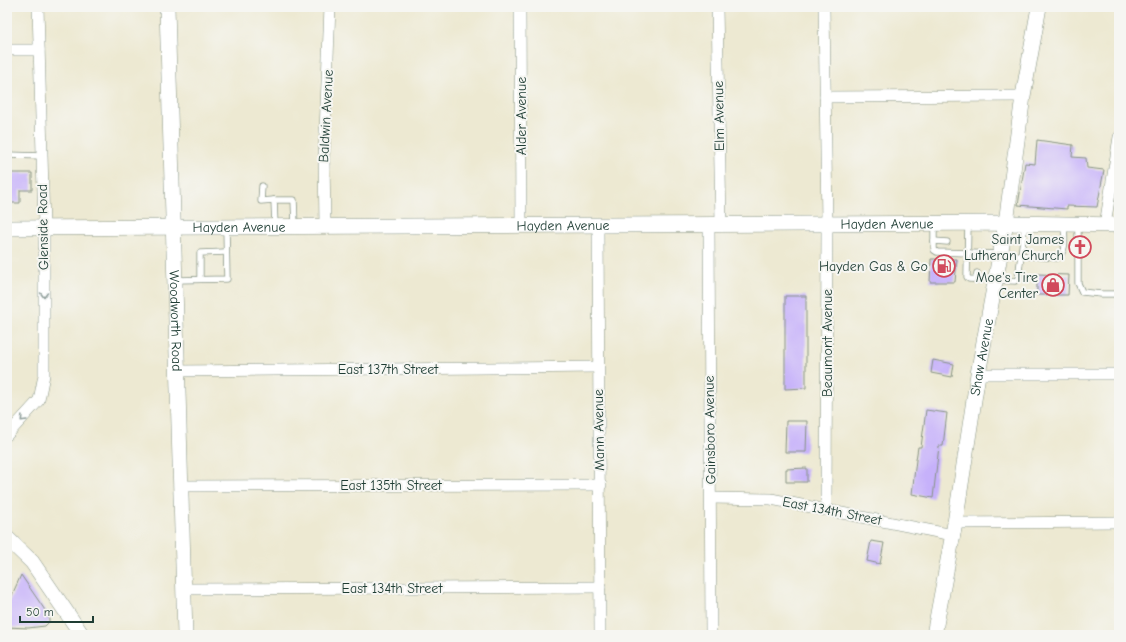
<svg xmlns="http://www.w3.org/2000/svg" width="1126" height="642" font-family="'Comic Neue',sans-serif">
<rect width="100%" height="100%" fill="#f6f6f2"/>
<filter id="ink" filterUnits="userSpaceOnUse"><feTurbulence type="fractalNoise" baseFrequency=".025" numOctaves="2"/><feDisplacementMap in="SourceGraphic" scale="8" xChannelSelector="R" yChannelSelector="G"/><feConvolveMatrix kernelMatrix="1 2 1 2 8 2 1 2 1" color-interpolation-filters="sRGB"/></filter>
<filter id="wash" filterUnits="userSpaceOnUse"><feTurbulence type="fractalNoise" baseFrequency=".012" numOctaves="4" result="noise"/><feDisplacementMap in="SourceGraphic" scale="16" xChannelSelector="R" yChannelSelector="G"/><feGaussianBlur stdDeviation="0.9" result="paint"/><feColorMatrix in="noise" values="0 0 0 0 0 0 0 0 0 0 0 0 0 0 0 0 0 1.4 0 .05"/><feComposite in="paint" operator="in"/></filter>
<g filter="url(#wash)">
<rect width="100%" height="100%" fill="#ede9d2"/>
<g id="blocks">
<g fill="#c6b1fa">
<path d="M1037,140L1073,145L1072,157L1086,158L1087,168L1104,170L1097,207L1067,206V209L1018,205L1025,163L1035,164Z"/>
<path d="M7,173H32V190H20V203H7Z"/>
<path d="M931,259H957L955,282H930Z"/>
<path d="M1037,274L1069,275L1068,295H1037Z"/>
<path d="M785,296H806V388L785,389Z"/>
<path d="M933,360L954,364L952,377L931,373Z"/>
<path d="M926,410L947,413L943,446H939L933,498L912,494L916,460L918,447H921Z"/>
<path d="M786,421H807L806,452H785Z"/>
<path d="M807,468V482H786V469Z"/>
<path d="M871,541L884,543L880,564L867,561Z"/>
<path d="M21,575L49,616V622L45,626L28,628L7,627V606Z"/>
</g>
</g>
</g>
<g filter="url(#ink)">
<use href="#blocks" fill-opacity="0" stroke="#869383" stroke-width="1"/>
<g fill="none" stroke-linecap="round" stroke-linejoin="round">
<g stroke="#869383" stroke-width="7">
<g id="lane">
<path d="M7,155L42,156"/>
<path d="M262,186L261,201L274,200"/>
<path d="M968,224L967,277L969,279L1015,281L1018,279L1025,223"/>
<path d="M1078,224V283L1082,292L1101,294H1119"/>
<path d="M934,225V250L937,252L1000,254L1057,258C1068,251 1064,235 1064,224"/>
<path d="M275,226L274,200H294L295,226"/>
<path d="M934,241L947,242"/>
<path d="M200,279V253L226,252"/>
<path d="M176,280L227,279L226,228"/>
<path d="M976,280L977,273"/>
</g>
</g>
<g stroke="#869383" stroke-width="12">
<g id="street">
<path d="M520,7L521,225"/>
<path d="M717,7L721,225"/>
<path d="M824,7L827,224L826,510"/>
<path d="M7,50H39"/>
<path d="M825,97L1023,96"/>
<path d="M598,225L600,635"/>
<path d="M709,225L711,635"/>
<path d="M1105,225L1119,137"/>
<path d="M325,226L324,157L330,7"/>
<path d="M178,371L598,367"/>
<path d="M978,374H1119"/>
<path d="M7,435L39,400L44,375V228L38,7"/>
<path d="M181,486L601,485"/>
<path d="M711,498L771,499L953,535"/>
<path d="M955,523L1119,522"/>
<path d="M184,589L600,587"/>
</g>
</g>
<g stroke="#869383" stroke-width="16">
<g id="secondary">
<path id="s1" d="M167,7L185,635"/>
<path id="s2" d="M7,228L1006,223L1119,225"/>
<path d="M7,538L32,562L82,635"/>
<path id="s3" d="M934,635L955,523L978,374L1006,223L1023,96L1039,7"/>
</g>
</g>
<use href="#lane" stroke="#fff" stroke-width="5.5"/>
<use href="#street" stroke="#fff" stroke-width="11"/>
<use href="#secondary" stroke="#fff" stroke-width="15"/>
</g>
<defs><path id="oneway-chevron" d="M-2-3.5L2.5 0L-2 3.5" fill="none" stroke-width="1.6" stroke-linecap="round" stroke-linejoin="round"/></defs>
<g stroke="#8f9e9a">
<use href="#oneway-chevron" transform="translate(44 295) rotate(90)"/>
<use href="#oneway-chevron" transform="translate(23 419) rotate(134)"/>
</g>
</g>
<defs>
<g id="church-ring" transform="scale(1.15)"><circle r="9.5" fill="#f6f6f2" stroke="#d1495b" stroke-width="1.5"/><path d="M-1.2-6h2.4v3.5h3.3v2.4h-3.3V6h-2.4V-.1h-3.3v-2.4h3.3Z" fill="#d1495b"/></g>
<g id="fuel-ring" transform="scale(1.15)"><circle r="9.5" fill="#f6f6f2" stroke="#d1495b" stroke-width="1.5"/><path d="M-5.5-6h7V0h2V4h1.3V-2.5L3-4.5l.8-.8L6-3V5H2.5V1h-1V6h-7ZM-4.2-4.7v3.2H.2V-4.7Z" fill="#d1495b"/></g>
<g id="shop-ring" transform="scale(1.15)"><circle r="9.5" fill="#f6f6f2" stroke="#d1495b" stroke-width="1.5"/><path d="M-5-2.5h2.3a2.7 3.5 0 0 1 5.4 0H5L5.5 6h-11ZM-1.5-2.5h3a1.5 2.3 0 0 0-3 0Z" fill="#d1495b"/></g>
</defs>
<g fill-rule="evenodd">
<use href="#church-ring" x="1080" y="247"/>
<use href="#fuel-ring" x="944" y="266"/>
<use href="#shop-ring" x="1053" y="285"/>
</g>
<g text-anchor="middle" dominant-baseline="central" stroke-width="4" stroke-linejoin="round" paint-order="stroke">
<g font-size="14" fill="#1f3d34" stroke="#f6f6f2">
<text transform="translate(326 116) rotate(-87)">Baldwin Avenue</text>
<text transform="translate(521 116) rotate(-90)">Alder Avenue</text>
<text transform="translate(719 116) rotate(-91)">Elm Avenue</text>
<text stroke="none"><textPath href="#s2" startOffset="880">Hayden Avenue</textPath></text>
<text stroke="none"><textPath href="#s2" startOffset="556">Hayden Avenue</textPath></text>
<text stroke="none"><textPath href="#s2" startOffset="232">Hayden Avenue</textPath></text>
<text transform="translate(43 227) rotate(-91)">Glenside Road</text>
<text stroke="none"><textPath href="#s1" startOffset="314">Woodworth Road</textPath></text>
<text transform="translate(827 343) rotate(-90)">Beaumont Avenue</text>
<text stroke="none"><textPath href="#s3" startOffset="282">Shaw Avenue</textPath></text>
<text x="388" y="369">East 137th Street</text>
<text transform="translate(599 430) rotate(-91)">Mann Avenue</text>
<text transform="translate(710 430) rotate(-91)">Gainsboro Avenue</text>
<text x="391" y="485">East 135th Street</text>
<text transform="translate(832 511) rotate(11)">East 134th Street</text>
<text x="392" y="588">East 134th Street</text>
</g>
<g font-size="14" fill="#1f3d34" stroke="#f6f6f2" text-anchor="end">
<text x="1064" y="239">Saint James<tspan x="1064" dy="16">Lutheran Church</tspan></text>
<text x="928" y="266">Hayden Gas &amp; Go</text>
<text x="1038" y="277">Moe's Tire<tspan x="1038" dy="16">Center</tspan></text>
</g>
</g>
<rect width="1126" height="642" fill="none" stroke="#f6f6f2" stroke-width="24"/>
<path d="M20 616v6h73v-6" fill="none" stroke="#1f3d34" stroke-width="2"/>
<text x="26" y="616" font-size="12" fill="#1f3d34" stroke="#f6f6f2" stroke-width="3" paint-order="stroke">50 m</text>
</svg>
